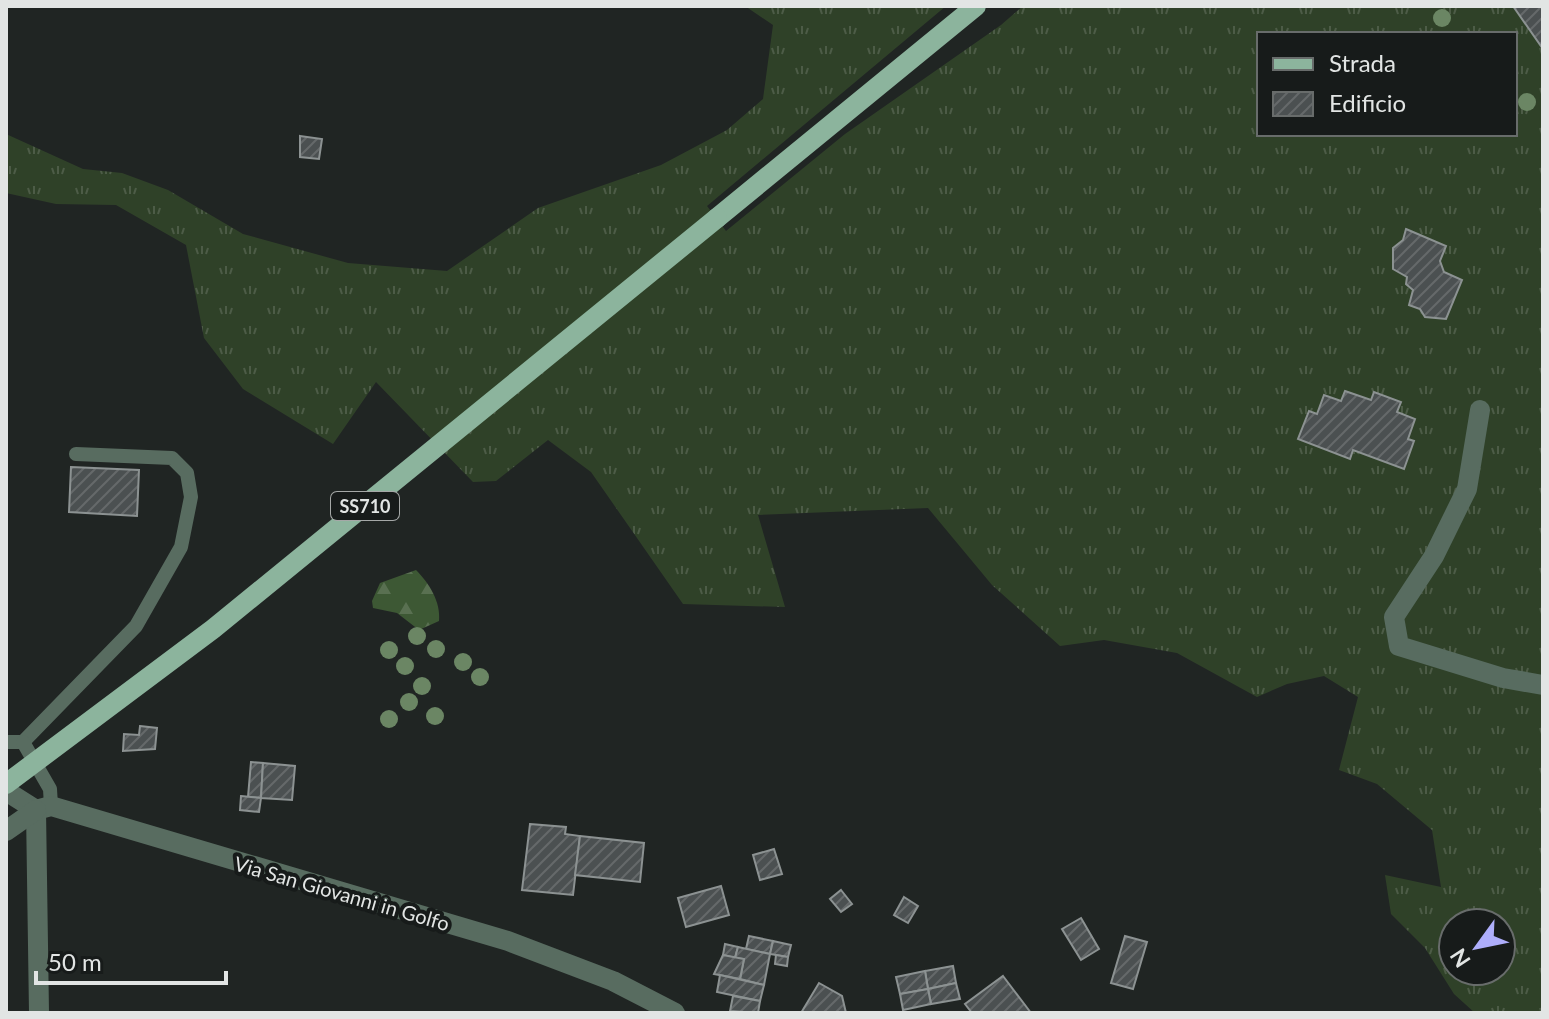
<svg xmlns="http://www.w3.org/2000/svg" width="1549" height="1019" font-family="Lato,sans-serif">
<defs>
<pattern id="grass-tufts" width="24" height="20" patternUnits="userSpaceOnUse" patternTransform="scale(2)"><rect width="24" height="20" fill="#2f4128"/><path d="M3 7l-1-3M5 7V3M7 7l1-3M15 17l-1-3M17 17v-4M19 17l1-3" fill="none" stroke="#4d5c47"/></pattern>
<pattern id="forest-firs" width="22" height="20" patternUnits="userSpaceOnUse" patternTransform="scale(2)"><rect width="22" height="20" fill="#3d5834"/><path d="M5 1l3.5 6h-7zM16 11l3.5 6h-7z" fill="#597051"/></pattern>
<pattern id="building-hatch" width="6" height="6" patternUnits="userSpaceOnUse" patternTransform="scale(2)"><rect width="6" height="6" fill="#4b5051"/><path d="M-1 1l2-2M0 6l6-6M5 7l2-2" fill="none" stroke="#65696a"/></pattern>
</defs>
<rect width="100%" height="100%" fill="#202523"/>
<path fill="url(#grass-tufts)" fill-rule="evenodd" d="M745,6H946L707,206L726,231L845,134L1001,25L1023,6H1543V1013H1475L1454,994L1425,948L1391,914L1385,875L1441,887L1432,830L1377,784L1339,770L1358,697L1324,676L1287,684L1257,697L1177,653L1104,640L1060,646L992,585L928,508L758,515L785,607L683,604L591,472L548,440L496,481L473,482L376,382L333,444L243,389L204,338L186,245L116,205L56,204L6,193V134L83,169L122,173L168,190L243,234L348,263L447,271L538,208L661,165L727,130L763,99L773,25ZM1259,34H1515V134H1259ZM1453,923H1501V971H1453Z"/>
<path fill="url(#forest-firs)" d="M416,570C429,583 441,602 439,621L419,630L397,613L373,608L372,601L380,583Z"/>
<g fill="url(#building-hatch)" stroke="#8c9292" stroke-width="2">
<path d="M1513,6H1543V49Z"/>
<path d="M300,136L322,139L319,159L300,157Z"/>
<path d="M1406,229L1446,246L1440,261L1444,272L1462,280L1446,319L1425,317L1420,309L1409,305L1413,290L1406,284L1407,277L1393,269V248L1403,240Z"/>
<path d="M1345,391L1371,400L1374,392L1401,402L1397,412L1415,419L1408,439L1414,441L1404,469L1353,450L1350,459L1298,439L1309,411L1317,414L1324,395L1341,401Z"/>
<path d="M71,467L139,470L137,516L69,512Z"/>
<path d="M140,726L157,728L155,749L123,751L124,734L139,735Z"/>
<path d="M251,762L263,763L261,798L248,797Z"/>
<path d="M263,763L295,766L292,800L261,798Z"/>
<path d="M241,796L261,798L259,812L240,810Z"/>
<path d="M530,824L566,827L565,834L580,836L573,895L522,890Z"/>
<path d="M580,836L644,843L640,882L575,875Z"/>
<path d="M774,849L782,874L760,880L753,855Z"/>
<path d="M721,886L729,915L686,927L678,898Z"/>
<path d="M841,890L852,904L841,912L830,899Z"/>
<path d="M904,897L918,906L908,923L894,915Z"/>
<path d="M1081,918L1099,949L1081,960L1062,929Z"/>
<path d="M749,936L773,941L770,954L746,949Z"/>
<path d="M1125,936L1147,942L1133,989L1111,983Z"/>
<path d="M773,941L791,945L788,957L770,954Z"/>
<path d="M725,944L738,947L735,958L723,955Z"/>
<path d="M738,947L770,954L764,985L740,979L744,959L735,958Z"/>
<path d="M723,955L744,959L740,979L714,974Z"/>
<path d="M776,955L788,957L787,966L775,964Z"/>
<path d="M953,966L956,983L928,989L925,971Z"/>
<path d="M925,971L928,989L900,994L896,977Z"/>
<path d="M720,975L764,985L760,1001L717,992Z"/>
<path d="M1003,976L1031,1013H972L965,1004Z"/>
<path d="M819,983L842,996L846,1013H801Z"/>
<path d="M956,983L960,999L931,1004L928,989Z"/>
<path d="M928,989L931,1004L903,1010L900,994Z"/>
<path d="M733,996L760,1001L758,1013L730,1011Z"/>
</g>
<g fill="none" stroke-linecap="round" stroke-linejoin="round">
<g stroke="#586c60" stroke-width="14">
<path d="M6,742H23L136,626L181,547L191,497L187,473L172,458L76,454"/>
<path d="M23,742L50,789L51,806"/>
</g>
<g stroke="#586c60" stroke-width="20">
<path d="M1480,410L1467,489L1434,556L1394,617L1399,646L1503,678L1543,685"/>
<path d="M6,791L36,810L51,806L508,941L613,981L675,1013"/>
<path d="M36,810L39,1013"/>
<path d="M6,831L36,810"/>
</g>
<path stroke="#8cb49d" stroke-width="20" d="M717,218L976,6"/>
<path stroke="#8cb49d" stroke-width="20" d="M6,784L213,629L717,218"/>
</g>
<g fill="#6b8664">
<circle cx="1442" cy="18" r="9"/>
<circle cx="1527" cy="102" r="9"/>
<circle cx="417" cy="636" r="9"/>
<circle cx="436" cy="649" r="9"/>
<circle cx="389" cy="650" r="9"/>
<circle cx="463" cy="662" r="9"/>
<circle cx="405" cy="666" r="9"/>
<circle cx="480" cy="677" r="9"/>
<circle cx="422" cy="686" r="9"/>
<circle cx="409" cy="702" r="9"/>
<circle cx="435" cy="716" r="9"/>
<circle cx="389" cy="719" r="9"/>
</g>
<g text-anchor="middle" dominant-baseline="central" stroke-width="8" stroke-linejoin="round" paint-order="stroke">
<rect fill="#171b1a" stroke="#a5a8a7" stroke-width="2" x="331" y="492" width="68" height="28" rx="6"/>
<g font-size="18" font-weight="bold" fill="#e2e5e4">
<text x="365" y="506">SS710</text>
</g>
<g font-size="20" fill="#e2e5e4" stroke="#171b1a">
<text transform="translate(342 893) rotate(16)">Via San Giovanni in Golfo</text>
</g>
</g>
<rect width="1549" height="1019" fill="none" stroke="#e2e5e4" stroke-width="16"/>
<rect x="1257" y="32" width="260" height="104" fill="#171b1a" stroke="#686c6b" stroke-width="2"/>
<rect x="1273" y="58" width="40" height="12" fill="#8cb49d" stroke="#686c6b" stroke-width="2"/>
<text x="1329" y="72" font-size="24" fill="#e2e5e4">Strada</text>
<rect x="1273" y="92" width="40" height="24" fill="url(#building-hatch)" stroke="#686c6b" stroke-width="2"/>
<text x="1329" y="112" font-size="24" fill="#e2e5e4">Edificio</text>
<g transform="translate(1477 947) rotate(237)"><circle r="38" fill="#171b1a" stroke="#686c6b" stroke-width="2"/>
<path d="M0-6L14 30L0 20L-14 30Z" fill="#aeaefb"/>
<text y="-12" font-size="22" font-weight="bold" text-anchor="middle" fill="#e2e5e4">N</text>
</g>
<path d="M36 971v12h190v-12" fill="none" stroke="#e2e5e4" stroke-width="4"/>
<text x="48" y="971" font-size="24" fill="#e2e5e4" stroke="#171b1a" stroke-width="6" paint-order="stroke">50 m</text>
</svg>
